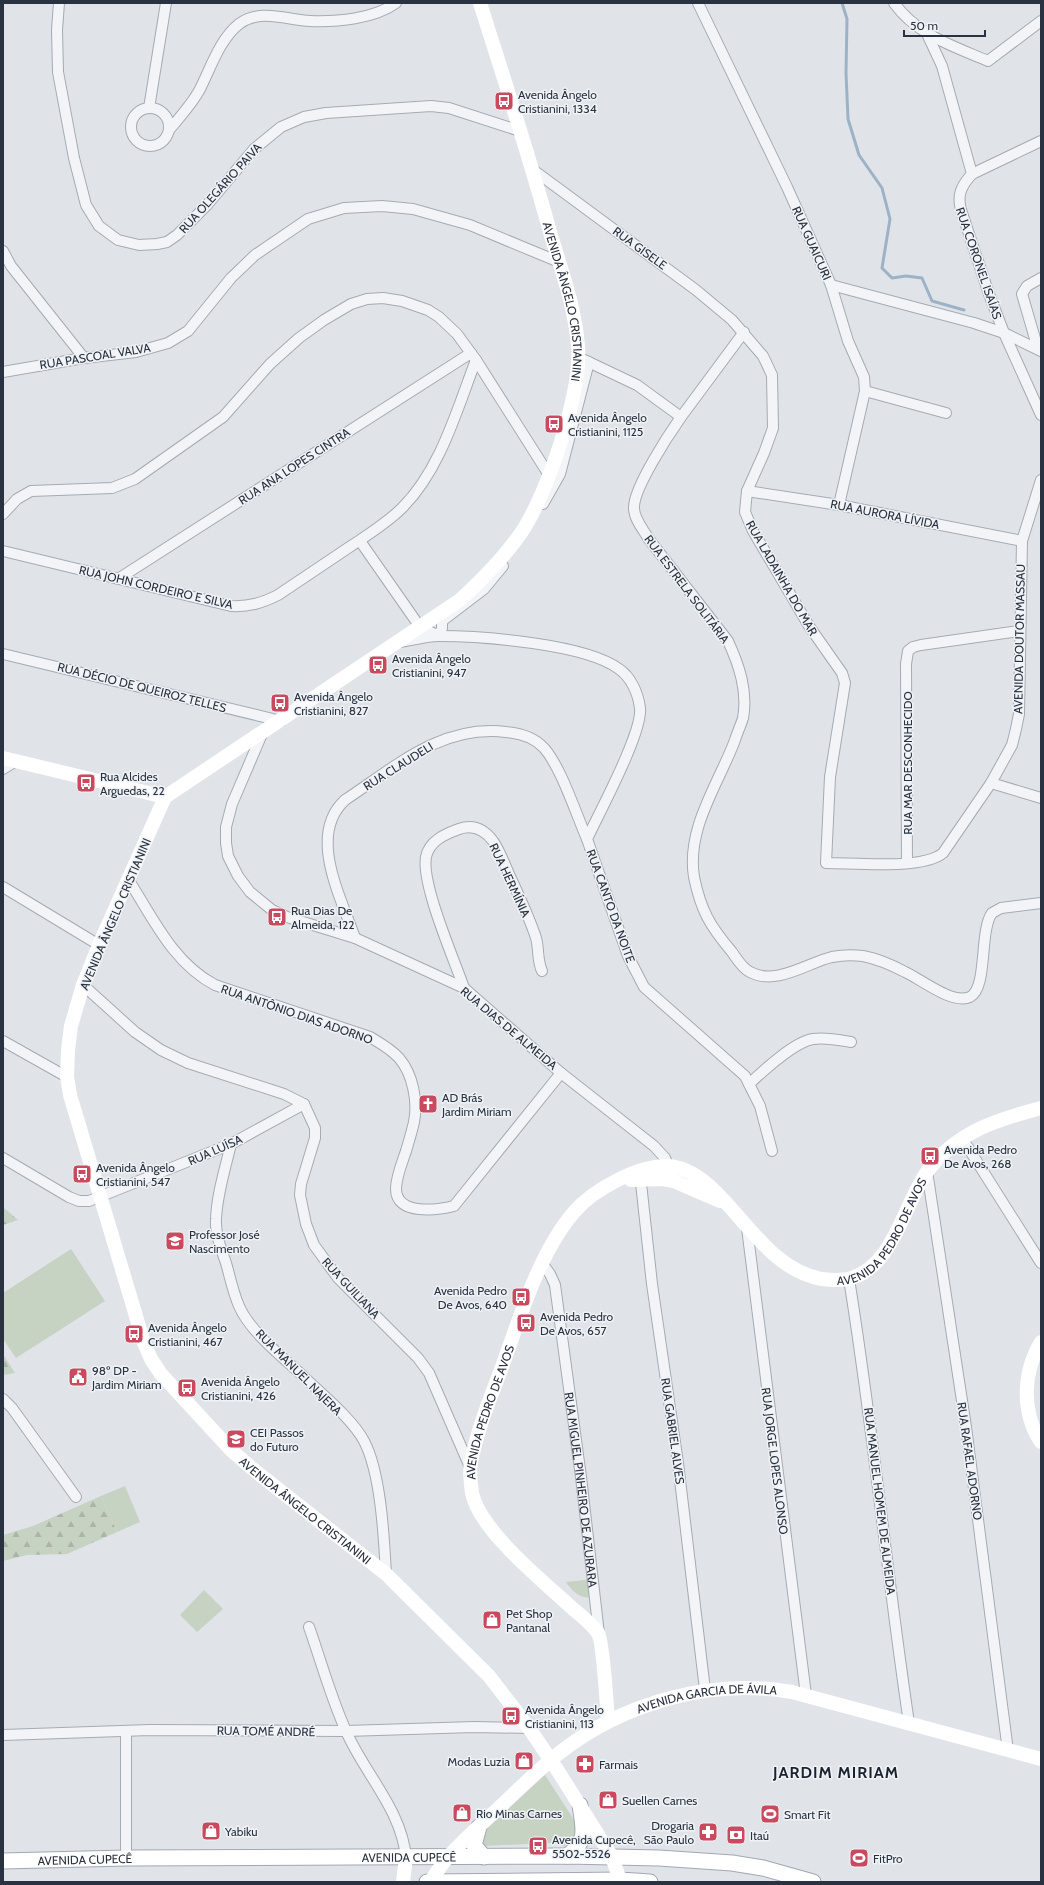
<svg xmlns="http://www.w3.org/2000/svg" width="1044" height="1885" font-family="Cabin,sans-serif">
<defs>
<pattern id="forest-firs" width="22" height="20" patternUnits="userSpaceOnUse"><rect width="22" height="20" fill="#c6d2c2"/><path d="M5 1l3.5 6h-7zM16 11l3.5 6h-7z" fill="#aab5a8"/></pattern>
</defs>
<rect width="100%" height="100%" fill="#e0e4e9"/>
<g fill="#c6d2c2">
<path d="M71,1249L105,1301L16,1358L3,1339V1293Z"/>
<path d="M125,1486L140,1522L117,1532L101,1496Z"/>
<path d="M593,1579L594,1597C581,1600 573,1592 566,1582Z"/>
<path d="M204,1590L223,1609L197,1632L180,1615Z"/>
<path d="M545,1775L576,1823L577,1829L572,1844L564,1846L552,1843L484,1846L481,1843L482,1833Z"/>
</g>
<g fill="url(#forest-firs)">
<path d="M3,1207L18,1220L3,1225Z"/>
<path d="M3,1354L15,1373L3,1375Z"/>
<path d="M101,1496L117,1532L67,1554L27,1555L3,1561V1535L33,1526Z"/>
</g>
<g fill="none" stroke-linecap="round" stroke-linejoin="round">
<path stroke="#9db2c7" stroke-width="3" d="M842,3L847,19L846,73L848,119L859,155L882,188L890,219L882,268L892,278L906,276L922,278L932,301L964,310"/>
<g stroke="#a5abb3" stroke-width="12">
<g id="street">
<path d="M59,3L57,30L58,72L74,158L86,205L99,226L118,240L139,245L157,244L167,242L177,235L207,205L254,149L281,127L304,117L326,113L431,106L449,108L520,131"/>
<path d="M698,3L787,187L831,285L974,323L1004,333L1041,351"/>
<path d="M894,3C917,35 953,46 988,61L1041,21"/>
<path d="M928,36L942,66L972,174C961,186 957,195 961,210L989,294L1004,333L1041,415"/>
<circle cx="150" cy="127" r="19"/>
<path d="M149,108L166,3"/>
<path d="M169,130C180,117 192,104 200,89C211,67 220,39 239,24C260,8 287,20 310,21C337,22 374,19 396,3"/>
<path d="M532,169L696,290L732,320L763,356L772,375L773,428L764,453L747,491L745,512L753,531L809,626L842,673L845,683L830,777L826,863C854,863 923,870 943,853L991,783L1012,745L1016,729L1019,714L1022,541L1041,480"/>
<path d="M972,174L1041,141"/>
<path d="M3,251L11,266L84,358"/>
<path d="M831,285L848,341L864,377L865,391L839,505"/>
<path d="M1038,349L1022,294L1027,286L1041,278"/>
<path d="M578,357L637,385L681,417C669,434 633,489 634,508C634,519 643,529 648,538L728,641C739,665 748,691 743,718C741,725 737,733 735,740C719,783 686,828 694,877C701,911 710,926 732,952C737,959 742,968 750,972C776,986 807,963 832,957C842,955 854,955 863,956C878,959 892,965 905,972C921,979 952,1005 970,997C988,988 979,931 992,913L1001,908L1041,903"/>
<path d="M3,372L84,358L136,352L168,343L188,331L231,278L255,255L308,219L344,208L382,206L413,209L470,225L559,262"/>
<path d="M865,391L946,413"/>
<path d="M681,417L744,332"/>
<path d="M747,491L839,505L1022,541"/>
<path d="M543,504L560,474L589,362"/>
<path d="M3,514L17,499L31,491L112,488L135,479L223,417L270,364L299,338L324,320L351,304L367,299L383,298L402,301L428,310L439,317L457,334L476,360L549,475"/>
<path d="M360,541L420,627L439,636"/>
<path d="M3,551L231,606C249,607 262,603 278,595C302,579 327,562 351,546C369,534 387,523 402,508C441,469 457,409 476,360"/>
<path d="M118,579L471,353"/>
<path d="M439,636L442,628V621L484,589L503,566"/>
<path d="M400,642C413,640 427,636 439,636C482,636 586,644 619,669C631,677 638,693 640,708C643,732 599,813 587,839L628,956L644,987L745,1076L760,1106L772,1151"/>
<path d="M3,654L281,721"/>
<path d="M262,734L232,804L226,827V843L228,856L238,876L250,892L272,910L287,917L355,938L464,988L561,1073L654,1146L665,1158L670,1171"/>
<path d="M3,769L16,761"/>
<path d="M991,783L1041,798"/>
<path d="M907,863L906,664L908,651L913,647L921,645L1019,631"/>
<path d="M128,879C153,918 173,963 215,985L370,1037C380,1043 391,1049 399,1058C413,1074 418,1102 414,1122C412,1131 409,1141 406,1151C402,1163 396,1177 396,1189C396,1216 438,1210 454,1206L561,1073"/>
<path d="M3,887L99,945"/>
<path d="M355,938C341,897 307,835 345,800C395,767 442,724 506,732C519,733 534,737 544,748C561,767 576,814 587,839"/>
<path d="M83,985L135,1032L161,1050L188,1063L284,1094L304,1104L315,1128V1138L301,1184L300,1195L306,1224L314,1245L338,1278L418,1358L429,1373L470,1467"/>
<path d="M464,988C454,959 421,884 426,857C429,841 445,834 459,829C473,824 484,829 493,841C500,851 504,863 509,874C518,894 529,916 536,938C539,948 537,961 542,971"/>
<path d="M3,1041L67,1077"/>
<path d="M749,1084C764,1070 794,1042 813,1039C826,1037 839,1040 851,1042"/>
<path d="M962,1138L1041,1263"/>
<path d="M231,1144C225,1169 217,1194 216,1219C215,1233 221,1249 226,1263C230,1277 233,1292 239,1306C250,1332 284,1358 304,1377C322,1394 353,1420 364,1441C381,1473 384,1538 386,1574"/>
<path d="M3,1158L69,1197L79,1201H89L231,1144L304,1104"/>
<path d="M927,1171L966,1427L1008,1751"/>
<path d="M640,1174L652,1284L678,1463L705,1690"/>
<path d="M747,1228L806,1695"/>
<path id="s1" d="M542,1263L550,1274L555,1285L581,1477L599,1634"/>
<path d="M849,1279C873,1427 887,1576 909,1723"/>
<path d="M3,1399L12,1408L76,1497"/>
<path d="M309,1627C321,1661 331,1698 346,1731C364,1773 402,1810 406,1858"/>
<path d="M126,1731V1858"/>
<path d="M3,1735L150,1730L346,1731L474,1727L529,1728"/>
</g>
</g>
<g stroke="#a0a8b4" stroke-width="17">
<g id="primary">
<path d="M479,1827L474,1845L484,1857"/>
<path d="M567,1856C589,1841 583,1828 580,1805"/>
<path id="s5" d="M3,1861L126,1858L567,1856L659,1858L732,1863L763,1868L813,1882"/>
<path d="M427,1882L620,1880L650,1882"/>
</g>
</g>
<use href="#street" stroke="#f3f4f7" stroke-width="10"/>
<g stroke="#fff" stroke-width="14">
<path id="s2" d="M480,3C504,79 529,155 550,232C561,269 575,307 578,346C582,392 547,495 521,533C503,559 483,579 460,600L165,797L99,945L83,985L71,1026L68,1050L67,1077L70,1095L144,1343L151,1359L161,1374L231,1450L254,1470L386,1574L489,1676L529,1728L558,1771L612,1857L620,1880"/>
<path d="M3,758L165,797"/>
<path d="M631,1180L662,1179L674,1181L720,1201"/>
<path d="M1041,1342C1023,1372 1021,1412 1041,1442"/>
<path id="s3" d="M608,1721C607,1707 603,1641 598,1633C592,1624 580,1615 572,1608C543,1581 480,1531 472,1493C471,1484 469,1472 471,1463C477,1430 490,1399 502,1367C520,1317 539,1253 574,1212C593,1190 638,1165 668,1166C726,1170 754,1268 822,1279C831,1280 843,1281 852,1278C895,1264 904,1202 929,1169C959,1131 996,1120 1041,1108"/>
<path d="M403,1882L406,1858"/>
<path id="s4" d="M430,1882C436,1874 441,1865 448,1857C465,1838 486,1820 504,1803C522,1786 539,1769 558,1754C622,1703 711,1678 792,1692L1041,1759"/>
</g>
<use href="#primary" stroke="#fff" stroke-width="15"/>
</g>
<defs>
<g id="bus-square" transform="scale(1)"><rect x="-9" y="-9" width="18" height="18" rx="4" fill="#c94a5e" stroke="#f0f3f6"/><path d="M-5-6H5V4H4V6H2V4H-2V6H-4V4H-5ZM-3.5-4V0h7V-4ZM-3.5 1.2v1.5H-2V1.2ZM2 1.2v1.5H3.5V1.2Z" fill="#fff"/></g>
<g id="church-square" transform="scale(1)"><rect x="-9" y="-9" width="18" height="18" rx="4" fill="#c94a5e" stroke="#f0f3f6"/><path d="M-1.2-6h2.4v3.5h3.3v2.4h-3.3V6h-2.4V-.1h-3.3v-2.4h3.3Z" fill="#fff"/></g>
<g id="school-square" transform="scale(1)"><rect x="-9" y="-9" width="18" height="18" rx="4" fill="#c94a5e" stroke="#f0f3f6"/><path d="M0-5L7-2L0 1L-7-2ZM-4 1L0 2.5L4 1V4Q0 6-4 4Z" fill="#fff"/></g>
<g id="civic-square" transform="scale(1)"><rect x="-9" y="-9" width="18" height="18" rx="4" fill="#c94a5e" stroke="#f0f3f6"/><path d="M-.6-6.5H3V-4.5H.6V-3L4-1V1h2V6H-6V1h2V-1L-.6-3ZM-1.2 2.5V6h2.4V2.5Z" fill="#fff"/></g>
<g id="shop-square" transform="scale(1)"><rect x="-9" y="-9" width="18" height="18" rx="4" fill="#c94a5e" stroke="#f0f3f6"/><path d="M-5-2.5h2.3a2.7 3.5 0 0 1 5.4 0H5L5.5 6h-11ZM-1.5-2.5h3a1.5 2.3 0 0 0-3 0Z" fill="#fff"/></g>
<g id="pharmacy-square" transform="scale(1)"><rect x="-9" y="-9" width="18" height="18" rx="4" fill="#c94a5e" stroke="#f0f3f6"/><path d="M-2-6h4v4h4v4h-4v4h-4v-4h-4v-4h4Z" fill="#fff"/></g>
<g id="stadium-square" transform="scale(1)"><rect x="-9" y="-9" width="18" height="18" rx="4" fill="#c94a5e" stroke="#f0f3f6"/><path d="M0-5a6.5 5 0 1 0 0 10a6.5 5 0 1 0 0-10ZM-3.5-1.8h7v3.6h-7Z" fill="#fff"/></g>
<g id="bank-square" transform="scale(1)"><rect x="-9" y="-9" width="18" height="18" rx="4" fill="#c94a5e" stroke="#f0f3f6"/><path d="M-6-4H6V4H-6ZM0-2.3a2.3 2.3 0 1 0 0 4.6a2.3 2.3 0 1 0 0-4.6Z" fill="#fff"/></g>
</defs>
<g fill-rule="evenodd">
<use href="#bus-square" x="504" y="101"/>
<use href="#bus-square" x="554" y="424"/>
<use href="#bus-square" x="378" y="665"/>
<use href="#bus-square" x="280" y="703"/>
<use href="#bus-square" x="86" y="783"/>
<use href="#bus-square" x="277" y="917"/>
<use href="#church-square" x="428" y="1104"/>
<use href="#bus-square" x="930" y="1156"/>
<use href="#bus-square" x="82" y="1174"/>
<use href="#school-square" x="175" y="1241"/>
<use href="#bus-square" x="521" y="1297"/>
<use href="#bus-square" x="526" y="1323"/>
<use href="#bus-square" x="134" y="1334"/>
<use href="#civic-square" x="78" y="1377"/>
<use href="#bus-square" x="187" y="1388"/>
<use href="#school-square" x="236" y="1439"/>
<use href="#shop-square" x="492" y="1620"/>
<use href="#bus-square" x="511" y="1716"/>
<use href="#shop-square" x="524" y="1761"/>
<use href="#pharmacy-square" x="585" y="1764"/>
<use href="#shop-square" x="608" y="1800"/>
<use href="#shop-square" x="462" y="1813"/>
<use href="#stadium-square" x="770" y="1814"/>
<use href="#shop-square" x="211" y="1831"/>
<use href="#pharmacy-square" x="708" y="1832"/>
<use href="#bank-square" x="736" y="1835"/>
<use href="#bus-square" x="538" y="1846"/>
<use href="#stadium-square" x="859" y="1858"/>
</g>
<g text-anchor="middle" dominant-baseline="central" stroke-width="3" stroke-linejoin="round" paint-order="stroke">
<g font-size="12" fill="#293240" stroke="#f0f3f6" text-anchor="start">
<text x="518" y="94">Avenida Ângelo<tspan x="518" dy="14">Cristianini, 1334</tspan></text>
<text x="568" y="417">Avenida Ângelo<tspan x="568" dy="14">Cristianini, 1125</tspan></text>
<text x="392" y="658">Avenida Ângelo<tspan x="392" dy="14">Cristianini, 947</tspan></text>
<text x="294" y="696">Avenida Ângelo<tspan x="294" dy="14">Cristianini, 827</tspan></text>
<text x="100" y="776">Rua Alcides<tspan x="100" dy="14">Arguedas, 22</tspan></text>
<text x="291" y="910">Rua Dias De<tspan x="291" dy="14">Almeida, 122</tspan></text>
<text x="442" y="1097">AD Brás<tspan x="442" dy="14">Jardim Miriam</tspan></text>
<text x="944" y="1149">Avenida Pedro<tspan x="944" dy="14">De Avos, 268</tspan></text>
<text x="96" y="1167">Avenida Ângelo<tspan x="96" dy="14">Cristianini, 547</tspan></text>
<text x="189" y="1234">Professor José<tspan x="189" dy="14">Nascimento</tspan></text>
<text x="507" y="1290" text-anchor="end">Avenida Pedro<tspan x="507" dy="14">De Avos, 640</tspan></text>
<text x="540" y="1316">Avenida Pedro<tspan x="540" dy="14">De Avos, 657</tspan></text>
<text x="148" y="1327">Avenida Ângelo<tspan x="148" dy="14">Cristianini, 467</tspan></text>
<text x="92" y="1370">98º DP -<tspan x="92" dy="14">Jardim Miriam</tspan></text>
<text x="201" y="1381">Avenida Ângelo<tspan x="201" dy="14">Cristianini, 426</tspan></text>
<text x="250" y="1432">CEI Passos<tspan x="250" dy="14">do Futuro</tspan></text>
<text x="506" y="1613">Pet Shop<tspan x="506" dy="14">Pantanal</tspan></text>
<text x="525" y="1709">Avenida Ângelo<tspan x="525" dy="14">Cristianini, 113</tspan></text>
<text x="510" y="1761" text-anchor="end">Modas Luzia</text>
<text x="599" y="1764">Farmais</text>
<text x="622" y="1800">Suellen Carnes</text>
<text x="476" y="1813">Rio Minas Carnes</text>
<text x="784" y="1814">Smart Fit</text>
<text x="694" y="1825" text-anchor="end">Drogaria<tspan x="694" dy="14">São Paulo</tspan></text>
<text x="225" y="1831">Yabiku</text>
<text x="750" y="1835">Itaú</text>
<text x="552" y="1839">Avenida Cupecê,<tspan x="552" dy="14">5502-5526</tspan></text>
<text x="873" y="1858">FitPro</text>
</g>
<g font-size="12" fill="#293240" stroke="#f0f3f6">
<text transform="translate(220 188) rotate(-48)">RUA OLEGÁRIO PAIVA</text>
<text transform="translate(812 243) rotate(66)">RUA GUAICURI</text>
<text transform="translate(640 248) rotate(36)">RUA GISELE</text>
<text transform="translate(979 263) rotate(71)">RUA CORONEL ISAÍAS</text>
<text stroke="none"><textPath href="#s2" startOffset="311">AVENIDA ÂNGELO CRISTIANINI</textPath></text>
<text transform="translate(95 356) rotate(-9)">RUA PASCOAL VALVA</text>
<text transform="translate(294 466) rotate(-33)">RUA ANA LOPES CINTRA</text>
<text transform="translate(885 514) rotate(11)">RUA AURORA LÍVIDA</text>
<text transform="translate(782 578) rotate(60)">RUA LADAINHA DO MAR</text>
<text transform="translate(156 587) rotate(13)">RUA JOHN CORDEIRO E SILVA</text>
<text transform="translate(687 589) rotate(53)">RUA ESTRELA SOLITÁRIA</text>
<text transform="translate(1019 639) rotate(-89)">AVENIDA DOUTOR MASSAU</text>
<text transform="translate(142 687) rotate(14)">RUA DÉCIO DE QUEIROZ TELLES</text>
<text transform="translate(907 763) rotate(-90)">RUA MAR DESCONHECIDO</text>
<text transform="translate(398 766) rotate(-32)">RUA CLAUDELI</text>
<text transform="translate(510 880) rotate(65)">RUA HERMÍNIA</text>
<text transform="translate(611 906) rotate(70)">RUA CANTO DA NOITE</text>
<text transform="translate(115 914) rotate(-67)">AVENIDA ÂNGELO CRISTIANINI</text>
<text transform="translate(297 1014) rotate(19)">RUA ANTÔNIO DIAS ADORNO</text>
<text transform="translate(509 1028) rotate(40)">RUA DIAS DE ALMEIDA</text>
<text transform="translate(215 1150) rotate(-24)">RUA LUÍSA</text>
<text stroke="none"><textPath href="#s3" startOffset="970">AVENIDA PEDRO DE AVOS</textPath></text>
<text transform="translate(351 1288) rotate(47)">RUA GUILIANA</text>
<text transform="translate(299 1372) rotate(45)">RUA MANUEL NAJERA</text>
<text stroke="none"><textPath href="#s3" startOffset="363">AVENIDA PEDRO DE AVOS</textPath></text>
<text transform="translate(673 1431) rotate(82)">RUA GABRIEL ALVES</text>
<text transform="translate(775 1461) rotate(83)">RUA JORGE LOPES ALONSO</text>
<text transform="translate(970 1461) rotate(82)">RUA RAFAEL ADORNO</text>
<text stroke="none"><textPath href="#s1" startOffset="232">RUA MIGUEL PINHEIRO DE AZURARA</textPath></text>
<text transform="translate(880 1501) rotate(83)">RUA MANUEL HOMEM DE ALMEIDA</text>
<text stroke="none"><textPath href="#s2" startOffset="1811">AVENIDA ÂNGELO CRISTIANINI</textPath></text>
<text stroke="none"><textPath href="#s4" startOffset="344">AVENIDA GARCIA DE ÁVILA</textPath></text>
<text transform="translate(266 1731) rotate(1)">RUA TOMÉ ANDRÉ</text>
<text stroke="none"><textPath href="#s5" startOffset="406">AVENIDA CUPECÊ</textPath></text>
<text stroke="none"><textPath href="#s5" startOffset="82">AVENIDA CUPECÊ</textPath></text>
</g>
<g font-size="16" font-weight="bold" letter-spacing="1" fill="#1c2330" stroke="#f0f3f6">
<text x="836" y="1772">JARDIM MIRIAM</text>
</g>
</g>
<rect width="1044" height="1885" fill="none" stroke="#293240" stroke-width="8"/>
<path d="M904 30v6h81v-6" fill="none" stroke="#293240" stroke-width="2"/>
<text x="910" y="30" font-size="12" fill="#293240" stroke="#f0f3f6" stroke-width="3" paint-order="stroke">50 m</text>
</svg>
